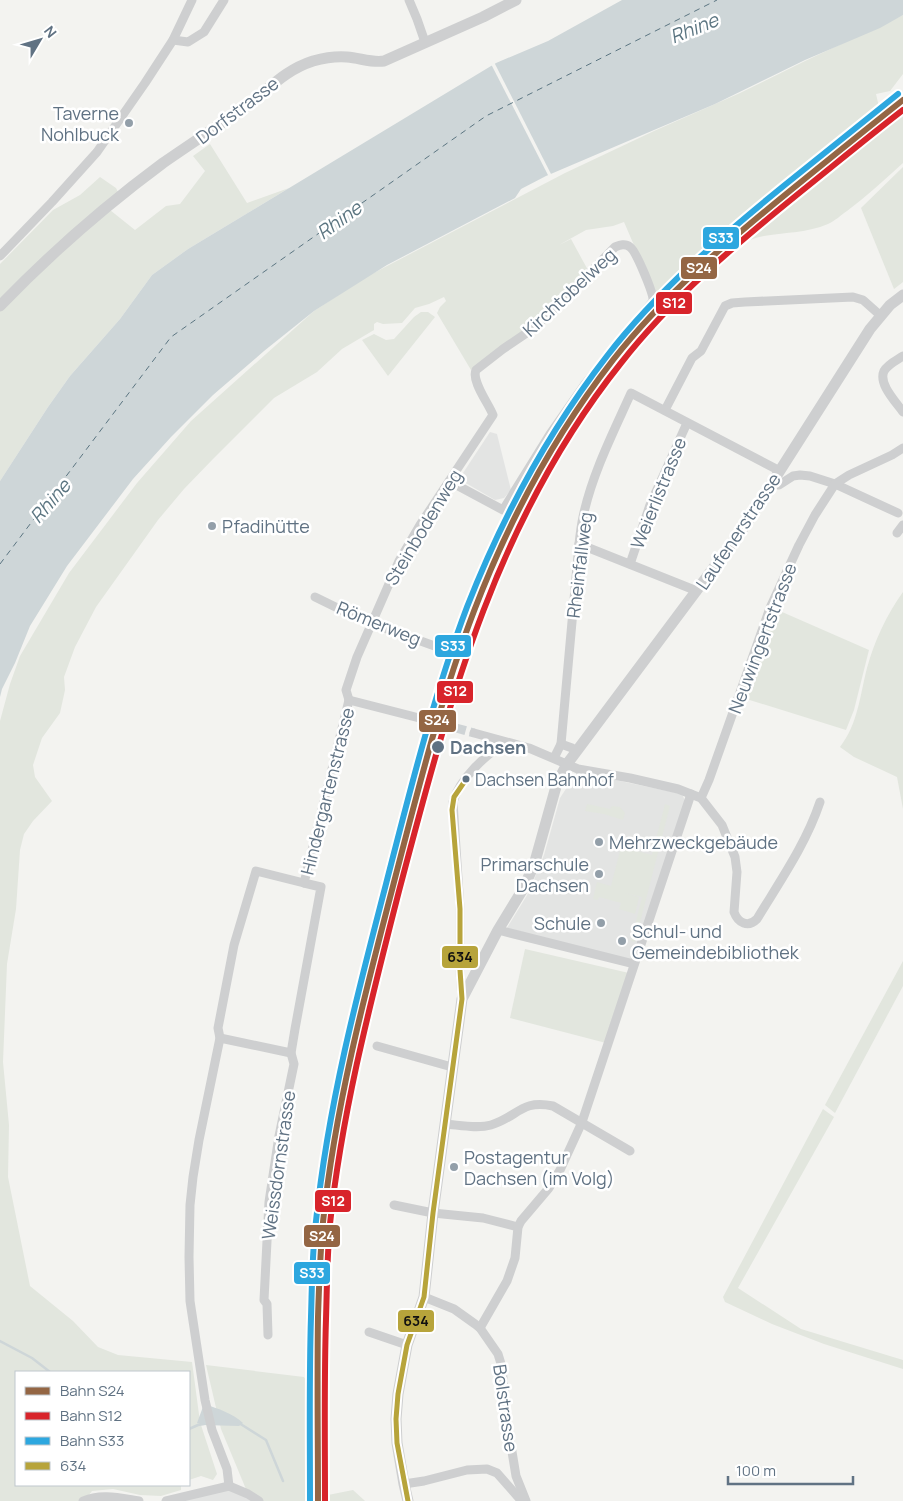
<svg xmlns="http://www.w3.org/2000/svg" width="903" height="1501" font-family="Manrope,sans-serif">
<rect width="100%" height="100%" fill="#f3f3f0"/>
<g fill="#e3e4e3">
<path d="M490,432L497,434L511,490L504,498L495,500L464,482L463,473Z"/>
<path d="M577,772L682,794L686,803L633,961L507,928L529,892L544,855L560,798Z"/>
<path d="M229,1486L259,1501H166Z"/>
</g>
<g fill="#e2e6de">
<path d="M903,15V74L890,91L876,94L879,107L793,177L787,176L798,179C749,218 702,257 658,301L624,222L613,226L586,230L559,245L571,239L589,272L546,315L471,370L437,313L440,307L446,301L444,297L429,304L415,308L402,323L383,324L377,322L374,324V330L342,349L317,372L274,398L213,459L184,489L158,520L96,607L75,647L64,677L65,690L60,713L42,738L33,765L35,777L52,801L33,821L24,834L20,850L16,909L7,964L3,1062L9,1125L8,1177L30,1286L73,1321L98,1347L118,1355L192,1362L200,1422L217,1474L213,1480L201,1476L189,1480V1372H16V1485H181V1490L161,1496L140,1495L113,1489L92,1491L86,1499L83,1501H0V721L10,684L20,656L69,573L137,483L191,421L314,311L366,277L565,173L654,131L740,93L805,61Z"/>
<path d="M903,116V163C885,179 867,196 847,211C841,215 835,221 828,224C807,233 787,232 764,236C733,242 711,265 691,288L686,283L732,242L834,161L840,159L853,146L889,118L894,120Z"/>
<path d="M210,144L247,203L289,188L188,249L152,275L120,319L70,376L48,407L0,481V264L53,210L80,195L100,177L116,188L119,194L105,206L135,230L166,206L180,204L205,171L193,156Z"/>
<path d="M903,167V282L894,289L861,208Z"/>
<path d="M421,312H428L435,317L388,376L362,340L374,334L386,340L394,339L414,317Z"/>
<path d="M903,592V809L897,777L854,757L840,747C858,724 860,695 867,668C874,642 887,614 903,592Z"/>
<path d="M773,608L869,650L854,710L846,730L740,697Z"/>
<path d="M587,804L610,809L612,806L620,807L625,813L623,820L604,814L585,811Z"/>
<path d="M665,804L670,806L635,942L631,941L642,897L625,893L639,897L635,914L619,909L621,903L599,897L598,900L593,899L597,882L611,886L621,847L652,855Z"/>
<path d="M525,949L629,973L606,1043L510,1018Z"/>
<path d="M903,961V986L835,1113L825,1105Z"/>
<path d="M823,1109L834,1117L738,1288L801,1329L903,1360V1369L824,1344L772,1324L725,1302L723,1297Z"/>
<path d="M206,1365L304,1377L313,1391L317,1501H259L248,1494L221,1429Z"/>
<path d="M353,1490L365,1501H323V1496Z"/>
</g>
<g fill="#ced6d8">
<path d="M622,0H903V15L880,28L805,60L715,104L546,176L521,189L515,198L387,265L314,311L264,351L213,395L171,437L133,479L67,566L30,626L15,663L2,689L0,697V481L48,407L70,376L120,319L152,275L188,249L496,63L548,41Z"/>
<path d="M204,1404C219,1409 232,1413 243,1423L239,1426L203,1425L197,1423Z"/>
</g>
<path fill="#f3f3f0" d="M494,62L552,176L549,177L491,64Z"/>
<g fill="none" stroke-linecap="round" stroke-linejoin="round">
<g stroke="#ced6d8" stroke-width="2.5">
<path d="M0,1341L32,1358L50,1372"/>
<path d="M239,1423L266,1440L283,1481"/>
<path d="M189,1429L198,1425L204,1424"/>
</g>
<path stroke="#5b7581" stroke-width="1" stroke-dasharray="6 5" stroke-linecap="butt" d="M0,564L171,337L486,116L717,0"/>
<path stroke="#ced3d5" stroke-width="9" stroke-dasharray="9 4.5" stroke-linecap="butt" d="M431,721L474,733"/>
<g stroke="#cecfd0" stroke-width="9">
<path d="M409,0L417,19L425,42"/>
<path d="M173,40L188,42L204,32L224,0"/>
<path d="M0,256L52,202L97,152L145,83L173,40L192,0"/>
<path d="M903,356C897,360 888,364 884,371C878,384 896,402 903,412"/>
<path d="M665,410L692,358L701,351L725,306L732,303L745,302L853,297L863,300L881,316"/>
<path d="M771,484L779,485L793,476L800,475L810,476L835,484L898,513"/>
<path d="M897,533L903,525"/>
<path d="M579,544L697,591"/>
<path d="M630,564L650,505L687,423"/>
<path d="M315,597L362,620L443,649"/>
<path d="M349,700L346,690L357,657L399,561L420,525L493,415C489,404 471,381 476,370L503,349L531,330L547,316L615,247C620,245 625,243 630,247C636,251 654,294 653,301L585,384L550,434L503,510L449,481"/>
<path d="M349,700L431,721"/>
<path d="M474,733L529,748L578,769L630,778L678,789L701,798L722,825L735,857L737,872L734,912C738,923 748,928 757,919C780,881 806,844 820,802"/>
<path d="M561,744L579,544C580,535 581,526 583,517C592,474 613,433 631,393L780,471"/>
<path d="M554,758L561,744L572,748L576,751"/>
<path d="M701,798L709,780L770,608L799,545L815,515L835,484L849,475L892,455L903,448"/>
<path d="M498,930L634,964"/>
<path d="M462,999L460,970V909L453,802C459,780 487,752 507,743"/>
<path d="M220,1038L291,1053"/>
<path d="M377,1046L452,1067"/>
<path d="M445,1124C459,1125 477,1129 491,1125C518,1117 521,1099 553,1106L630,1151"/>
<path d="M394,1205L433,1213L483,1218L518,1227"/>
<path d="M424,1297L454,1309L475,1324L480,1328L498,1354L502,1367L506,1415L516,1476L526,1501"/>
<path d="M480,1328L507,1281L515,1258L518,1227L521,1221L549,1188L560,1170L582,1122L691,794"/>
<path d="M369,1332L407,1345"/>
<path d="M268,1335L267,1304L264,1300L269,1202L279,1136L294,1064L291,1053L295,1029L321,887L304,883L349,700"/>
<path d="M404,1484L424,1481L467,1470L487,1469L497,1473L519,1498H524"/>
<path d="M229,1486L227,1469L212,1430L205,1400L190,1301L189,1257L190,1205L193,1177L199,1140L220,1038L218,1028L234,945L256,871L304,883"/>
<path d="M229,1486L248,1494L259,1501"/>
<path d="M83,1501C101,1493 120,1498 139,1501"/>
<path d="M166,1501L229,1486"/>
</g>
<g stroke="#cecfd0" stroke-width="11">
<path d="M0,306C50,254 105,206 163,163C189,145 215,128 241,110C267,92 282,71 313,61C324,58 336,56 347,57C360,58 372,63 384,61L483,17L516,0"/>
<path d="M408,1501L404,1484L397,1443L396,1419L398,1394L407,1345L424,1297L433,1213L462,999L498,930L523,889L534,865L557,783L567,764L744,527L870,329L890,305L903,295"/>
</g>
<g stroke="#fff" stroke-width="9">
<path id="bus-1" d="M408,1501L397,1443L396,1419L398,1394L407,1345L424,1297L433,1213L462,999L460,970V909L452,810L454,797L467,778"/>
</g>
<use href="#bus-1" stroke="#b7a43b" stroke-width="5"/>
<g stroke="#fff" stroke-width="10">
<path id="rail-1" d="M318,1501C318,1440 317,1379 318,1317C319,1286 320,1254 323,1222C335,1108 364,997 393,886C417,794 440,700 474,611C508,522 554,436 613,360C664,295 727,242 791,190C828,160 865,130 903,100"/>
</g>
<g stroke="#fff" stroke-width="10">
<path id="rail-2" d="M325,1501C325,1440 324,1380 326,1319C327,1287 327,1256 330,1224C342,1111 371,1001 399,891C449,702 496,519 621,363C672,298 735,245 798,194C833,166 868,137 903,110"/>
</g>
<g stroke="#fff" stroke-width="10">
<path id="rail-3" d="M310,1501C310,1440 309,1378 311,1317C312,1285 312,1253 316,1221C328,1106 357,995 386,884C410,791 433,697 467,607C502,518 548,432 607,356C658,290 722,236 786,184C823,154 861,124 898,94"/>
</g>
<use href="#rail-1" stroke="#946644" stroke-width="6"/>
<use href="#rail-2" stroke="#d8242b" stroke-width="6"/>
<use href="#rail-3" stroke="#2da7df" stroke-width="6"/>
</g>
<g fill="#939fa9" stroke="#fff" stroke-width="2">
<circle cx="129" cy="123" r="5"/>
<circle cx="212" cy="526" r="5"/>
<circle cx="599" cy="842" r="5"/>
<circle cx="599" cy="874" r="5"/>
<circle cx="601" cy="923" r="5"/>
<circle cx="622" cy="941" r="5"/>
<circle cx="454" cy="1167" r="5"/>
</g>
<g fill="#607283" stroke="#fff" stroke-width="2">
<circle cx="438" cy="747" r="7"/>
<circle cx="466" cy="779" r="4.5"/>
</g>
<g text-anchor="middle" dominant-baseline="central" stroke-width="5" stroke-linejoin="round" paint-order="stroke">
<g font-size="17" fill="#607283" stroke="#fff" text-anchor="start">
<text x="475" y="779">Dachsen Bahnhof</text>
</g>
<g font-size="18" fill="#607283" stroke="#fff">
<text transform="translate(237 110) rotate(-37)">Dorfstrasse</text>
<text transform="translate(569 292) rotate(-43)">Kirchtobelweg</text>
<text transform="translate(658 493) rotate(-68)">Weierlistrasse</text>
<text transform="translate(423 527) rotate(-59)">Steinbodenweg</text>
<text transform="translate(738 531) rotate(-56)">Laufenerstrasse</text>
<text transform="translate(579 565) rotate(-83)">Rheinfallweg</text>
<text transform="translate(379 623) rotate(22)">Römerweg</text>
<text transform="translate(762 638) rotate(-69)">Neuwingertstrasse</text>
<text transform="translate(327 791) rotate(-76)">Hindergartenstrasse</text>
<text transform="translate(278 1165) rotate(-82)">Weissdornstrasse</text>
<text transform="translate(506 1408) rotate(82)">Bolstrasse</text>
</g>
<g font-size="18" fill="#607283" stroke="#fff" text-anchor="start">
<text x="119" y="113" text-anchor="end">Taverne<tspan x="119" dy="21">Nohlbuck</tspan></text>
<text x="222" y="526">Pfadihütte</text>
<text x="609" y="842">Mehrzweckgebäude</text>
<text x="589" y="864" text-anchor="end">Primarschule<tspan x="589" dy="21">Dachsen</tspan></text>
<text x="591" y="923" text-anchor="end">Schule</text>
<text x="632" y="931">Schul- und<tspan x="632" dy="21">Gemeindebibliothek</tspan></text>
<text x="464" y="1157">Postagentur<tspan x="464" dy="21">Dachsen (im Volg)</tspan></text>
</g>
<g font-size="18" font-weight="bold" fill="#607283" stroke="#fff" text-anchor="start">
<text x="450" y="747">Dachsen</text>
</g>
<g font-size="19" font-style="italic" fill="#5b7581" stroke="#fff">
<text transform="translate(694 28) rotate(-22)">Rhine</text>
<text transform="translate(339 220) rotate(-36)">Rhine</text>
<text transform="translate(50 501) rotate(-49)">Rhine</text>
</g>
</g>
<g stroke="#fff" stroke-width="2">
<rect x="702" y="226" width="38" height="24" rx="5" fill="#2da7df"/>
<rect x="680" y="256" width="38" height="24" rx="5" fill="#946644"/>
<rect x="655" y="291" width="38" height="24" rx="5" fill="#d8242b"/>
<rect x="434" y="634" width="38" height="24" rx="5" fill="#2da7df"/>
<rect x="436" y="680" width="38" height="24" rx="5" fill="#d8242b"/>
<rect x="418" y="709" width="39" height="24" rx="5" fill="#946644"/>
<rect x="441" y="945" width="38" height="24" rx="5" fill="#b7a43b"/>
<rect x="314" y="1189" width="38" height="24" rx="5" fill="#d8242b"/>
<rect x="303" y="1224" width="38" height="24" rx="5" fill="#946644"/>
<rect x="293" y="1261" width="38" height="24" rx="5" fill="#2da7df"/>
<rect x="397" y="1309" width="38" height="24" rx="5" fill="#b7a43b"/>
</g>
<g font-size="14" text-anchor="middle" font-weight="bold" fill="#fff">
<text x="721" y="243">S33</text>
<text x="699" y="273">S24</text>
<text x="674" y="308">S12</text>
<text x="453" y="651">S33</text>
<text x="455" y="696">S12</text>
<text x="437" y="725">S24</text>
<text x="333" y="1206">S12</text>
<text x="322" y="1241">S24</text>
<text x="312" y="1278">S33</text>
</g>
<g font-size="14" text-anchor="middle" font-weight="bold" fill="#111">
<text x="460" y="962">634</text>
<text x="416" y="1326">634</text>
</g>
<rect x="15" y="1371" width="175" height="115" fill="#ffffff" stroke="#bfc7cd"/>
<rect x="25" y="1387" width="25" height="8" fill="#946644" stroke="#bfc7cd"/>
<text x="60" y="1396" font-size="15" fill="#607283">Bahn S24</text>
<rect x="25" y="1412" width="25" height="8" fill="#d8242b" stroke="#bfc7cd"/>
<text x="60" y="1421" font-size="15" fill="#607283">Bahn S12</text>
<rect x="25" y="1437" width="25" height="8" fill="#2da7df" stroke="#bfc7cd"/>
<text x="60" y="1446" font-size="15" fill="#607283">Bahn S33</text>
<rect x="25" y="1462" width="25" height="8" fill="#b7a43b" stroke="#bfc7cd"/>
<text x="60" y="1471" font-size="15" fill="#607283">634</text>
<g transform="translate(40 40) rotate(52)" stroke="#ffffff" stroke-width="4" paint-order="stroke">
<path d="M0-4L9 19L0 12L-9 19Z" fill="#607283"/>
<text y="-8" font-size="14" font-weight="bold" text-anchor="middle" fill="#607283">N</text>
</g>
<path d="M728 1476v8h125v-8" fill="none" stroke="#607283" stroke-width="2.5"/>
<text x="736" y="1476" font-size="15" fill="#607283" stroke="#ffffff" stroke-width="4" paint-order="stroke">100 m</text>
</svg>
